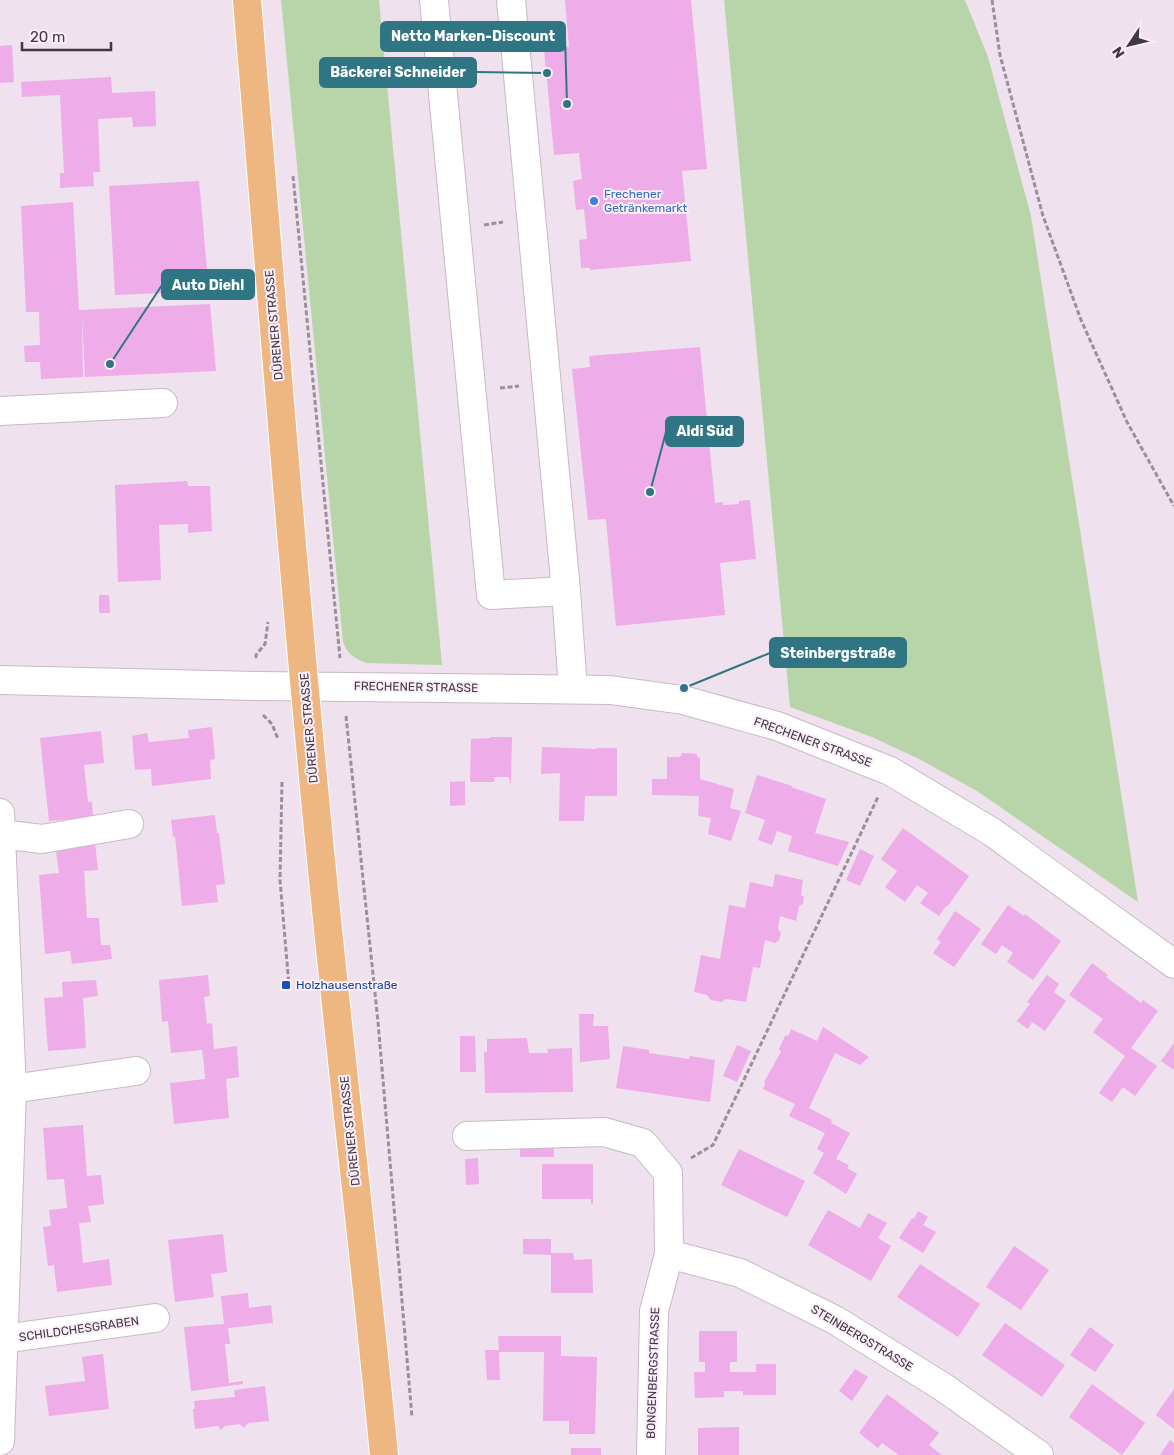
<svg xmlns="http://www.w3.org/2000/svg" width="1174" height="1455" font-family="Rubik,sans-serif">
<rect width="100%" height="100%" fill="#efe1ed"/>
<g fill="#b7d5a8">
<path d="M281,0H379L442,665L366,663C354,658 346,653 343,641Z"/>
<path d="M724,0H965L988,57L1031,216L1138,902L977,791L921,760L872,737L790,707Z"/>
</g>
<g fill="#eeace9">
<path d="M565,0H691L707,169L682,171L691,261L590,270V268H581L579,240L587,239L584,209L576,210L573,181L582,179L579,153L554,155L544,49L569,47Z"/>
<path d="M12,45L14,82L0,83V46Z"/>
<path d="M111,77L112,93L155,91L156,126L133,127L132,117L98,119L100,172H93L94,186L60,188V173H64L60,95L22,97L21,82Z"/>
<path d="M199,181L209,291L115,295L109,186Z"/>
<path d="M73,202L79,310L210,304L216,371L85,377L82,314L83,377L41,379L40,362H25L24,346L40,345L39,312H26L21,206Z"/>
<path d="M700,347L715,503L723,502V505L739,504V501L750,500L756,559L720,563L725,615L616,626L606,519L588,520L572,369L590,367L589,356Z"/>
<path d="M187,481L188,486H210L212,531L188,533V524L159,525L161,580L118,582L115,485Z"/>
<path d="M99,595H109L110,613H99Z"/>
<path d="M212,727L215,759L210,760L211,779L152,786L151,769L135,770L132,736L147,733L149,742L189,738L188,730Z"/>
<path d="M101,731L104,763L84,765L88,802H92L93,817L49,821L40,738Z"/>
<path d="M491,737H512L511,783H510L509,777H494V782H470L471,739L490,738Z"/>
<path d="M542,747L596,749V748H617V796H585L584,821H559L560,773L541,774Z"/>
<path d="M682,753L697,754V757L700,758V779L734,789L730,808L741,811L731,841L708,834L711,818L698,816L699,796L652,795V779H667V757H680Z"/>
<path d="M757,775L792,786L791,787L826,799L815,833L849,842L838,866L788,851L792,836L777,831L772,845L758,840L765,820L745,813Z"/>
<path d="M465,781V805L450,806V782Z"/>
<path d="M215,815L217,833H219L225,884L216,885L218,902L182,906L175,836L173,837L171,820Z"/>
<path d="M903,828L969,876L947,907L946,906L939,916L920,903L928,893L917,885L905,902L885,887L897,871L881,859Z"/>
<path d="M95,843L98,870L84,871L87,918H99L101,945H110L112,959L72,964L70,951L45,954L39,875L59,873L56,851Z"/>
<path d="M860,849L874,856L860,886L846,880Z"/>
<path d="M775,874L803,880L801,895L804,897L803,904L799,906L796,921L780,916L778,929L781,933L779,940L775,943L765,940L760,968L753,967L746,1002L726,999L721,1002L711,1000L707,995L694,992L701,955L720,959L729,905L745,908L750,882L773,887Z"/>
<path d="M1008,905L1024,916L1025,914L1061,941L1033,980L1007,962L1013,953L1002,945L996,954L981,944Z"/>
<path d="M955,911L981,929L954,967L933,953L941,942L937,939Z"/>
<path d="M1092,963L1108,975L1106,977L1141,1003L1143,1000L1158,1011L1131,1048L1157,1066L1135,1096L1123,1087L1112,1102L1099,1093L1125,1056L1093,1032L1103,1019L1069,995Z"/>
<path d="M208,975L210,996L204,997L207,1024L212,1023L214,1049L237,1046L239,1077L226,1079L229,1118L174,1124L170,1083L205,1079L204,1064L202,1050L171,1053L168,1021L162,1022L159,980Z"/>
<path d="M1047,975L1059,984L1054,992L1066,1001L1045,1031L1032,1022L1028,1029L1017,1021L1030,1004L1027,1002Z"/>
<path d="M96,980L98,996L83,998L86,1048L48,1051L44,998L63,997L62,982Z"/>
<path d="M579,1014H594L593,1026H608L610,1059L580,1062Z"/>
<path d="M823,1027L869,1057L860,1065L835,1053L809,1108L832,1120L831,1123L850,1133L836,1159L849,1165L847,1168L857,1174L846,1194L813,1173L824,1153L817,1149L825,1133L789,1116L795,1104L763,1089L765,1084L764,1082L781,1052L779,1049L785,1036L789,1035L791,1029L817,1041Z"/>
<path d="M460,1036H475L476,1072H460Z"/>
<path d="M527,1038L529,1053H548L547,1049L572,1048L573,1092L485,1093L484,1052H487V1039Z"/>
<path d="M1174,1043V1070L1161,1061Z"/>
<path d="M737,1045L751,1051L737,1082L723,1076Z"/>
<path d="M623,1046L649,1050V1053L689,1059L690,1056L715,1060L710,1102L616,1088Z"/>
<path d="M83,1125L87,1176L101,1175L104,1204L88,1206L91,1222L79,1223L83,1263L109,1259L112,1285L57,1292L54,1265L48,1266L43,1227L51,1226L49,1210L67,1208L64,1179L47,1180L43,1128Z"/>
<path d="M520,1141H553L554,1157H520Z"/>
<path d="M739,1149L805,1181L787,1217L721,1185Z"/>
<path d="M478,1158L479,1184L466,1185L465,1159Z"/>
<path d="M542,1164H593V1204H591V1199H542Z"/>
<path d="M828,1210L860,1228L868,1213L887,1223L878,1238L891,1246L871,1281L808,1245Z"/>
<path d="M918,1211L928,1217L923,1225L936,1232L923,1253L899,1238L912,1218L914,1219Z"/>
<path d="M223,1234L227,1272L211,1274L214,1297L175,1302L168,1240Z"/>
<path d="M523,1239H551V1253H573L574,1260L592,1259L593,1293H551V1255L523,1254Z"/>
<path d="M1014,1246L1049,1270L1021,1310L986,1287Z"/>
<path d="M920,1264L980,1304L958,1337L897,1297Z"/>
<path d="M248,1293L249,1308L271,1305L273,1323L228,1328L230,1344H225L229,1383L243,1381V1384L191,1391L184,1327L224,1324L221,1296Z"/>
<path d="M1005,1323L1065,1365L1042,1397L982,1355Z"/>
<path d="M1090,1327L1114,1345L1095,1372L1070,1355Z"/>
<path d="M699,1331H737V1362H730V1372H756V1364H776V1395H743V1391H724V1397L695,1398L694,1372H705V1362H699Z"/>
<path d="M498,1336H561V1356L597,1357L595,1434H569V1421H543L544,1352H499L500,1380H487L485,1350H499Z"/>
<path d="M103,1354L109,1409L49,1416L45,1386L85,1381L82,1357Z"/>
<path d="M855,1369L868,1377L852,1401L839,1391Z"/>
<path d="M1092,1384L1145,1423L1122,1455L1069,1417Z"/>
<path d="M265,1386L269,1421L248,1423L244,1428L240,1424L225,1426L221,1430L218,1426L195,1429L193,1409H195L194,1401L235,1397L234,1390Z"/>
<path d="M1174,1389V1429L1156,1415Z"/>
<path d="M887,1394L939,1433L929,1445L942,1455H899L882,1443L878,1448L859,1433Z"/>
<path d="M739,1427V1455H698V1428Z"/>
<path d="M1170,1440L1174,1443V1455H1160Z"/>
<rect x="571" y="1448" width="30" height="7"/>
</g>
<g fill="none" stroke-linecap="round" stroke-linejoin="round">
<g stroke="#c7bac5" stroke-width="30">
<g id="minor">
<path d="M434,0L491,595L566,591"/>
<path d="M511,0L566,591L573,689"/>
<path d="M0,411L163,403"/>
<path d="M0,680L258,686L610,690L683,700L777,726L890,771L992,832L1174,964"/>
<path d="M0,813L12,1089L0,1441"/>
<path d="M0,834L42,839L129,824"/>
<path d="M12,1089L136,1071"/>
<path d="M467,1136L604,1132L643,1143L668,1173L669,1254L654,1311L651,1455"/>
<path d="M669,1254L740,1273L835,1320L943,1387L1039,1455"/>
<path d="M0,1338L3,1339L155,1318"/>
</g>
</g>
<g stroke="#fff" stroke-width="30">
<path id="major" d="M247,0C273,310 296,620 328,929C346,1105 367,1279 384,1455"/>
</g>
<g stroke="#9a9099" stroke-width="3" stroke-dasharray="5 2.5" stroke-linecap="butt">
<path d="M992,0L1000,55L1043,216L1081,320L1127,422L1174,506"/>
<path d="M293,176L340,658"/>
<path d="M484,225L503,222"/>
<path d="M500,388L519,386"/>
<path d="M256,658V655L265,644L268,622"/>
<path d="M263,715L272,724L278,739"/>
<path d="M346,716L378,1022L412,1417"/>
<path d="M282,782L280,880L289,986"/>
<path d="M691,1158L713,1145L878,797"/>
</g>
<use href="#minor" stroke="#fff" stroke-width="28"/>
<use href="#major" stroke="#eeb680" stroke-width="28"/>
</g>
<circle fill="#3f7fe0" stroke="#fceefb" stroke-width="2" cx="594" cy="201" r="5"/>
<rect fill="#1a4fb4" stroke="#fceefb" stroke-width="2" x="281" y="980" width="10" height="10" rx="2.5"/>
<g text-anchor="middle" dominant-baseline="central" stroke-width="4" stroke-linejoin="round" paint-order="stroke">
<g font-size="12" fill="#366cbe" stroke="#fceefb" text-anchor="start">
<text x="604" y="194">Frechener<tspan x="604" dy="14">Getränkemarkt</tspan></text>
</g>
<g font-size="12" fill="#3f3a3f" stroke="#fceefb">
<text transform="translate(274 325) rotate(-95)">DÜRENER STRASSE</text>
<text transform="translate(416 687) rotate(1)">FRECHENER STRASSE</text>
<text transform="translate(309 728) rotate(-95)">DÜRENER STRASSE</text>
<text transform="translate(813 742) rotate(20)">FRECHENER STRASSE</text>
<text transform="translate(350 1131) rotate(-96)">DÜRENER STRASSE</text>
<text transform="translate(79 1329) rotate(-8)">SCHILDCHESGRABEN</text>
<text transform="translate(862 1338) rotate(31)">STEINBERGSTRASSE</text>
<text transform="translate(653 1373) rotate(-88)">BONGENBERGSTRASSE</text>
</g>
<g font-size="12" fill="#164399" stroke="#fceefb" text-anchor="start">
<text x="296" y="985">Holzhausenstraße</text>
</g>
</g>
<path fill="none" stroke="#307584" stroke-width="2" d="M567 104L565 36M547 73L476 72M110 364L162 285M650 492L666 432M684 688L770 653"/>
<g fill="#307584" stroke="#fceefb" stroke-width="2">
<circle cx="567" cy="104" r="5"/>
<circle cx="547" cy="73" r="5"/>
<circle cx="110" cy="364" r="5"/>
<circle cx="650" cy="492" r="5"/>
<circle cx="684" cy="688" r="5"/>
</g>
<g fill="#307584" stroke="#307584" stroke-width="2">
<rect x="381" y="22" width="184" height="29" rx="5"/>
<rect x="320" y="58" width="156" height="29" rx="5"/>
<rect x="162" y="270" width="92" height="29" rx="5"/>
<rect x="666" y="417" width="77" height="29" rx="5"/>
<rect x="770" y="638" width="136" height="29" rx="5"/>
</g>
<g font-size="14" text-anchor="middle" font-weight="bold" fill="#fff">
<text x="473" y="41">Netto Marken-Discount</text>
<text x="398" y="77">Bäckerei Schneider</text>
<text x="208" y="290">Auto Diehl</text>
<text x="705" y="436">Aldi Süd</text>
<text x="838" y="658">Steinbergstraße</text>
</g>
<g transform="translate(1129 45) rotate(235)" stroke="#fceefb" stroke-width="4" paint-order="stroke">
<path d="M0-4L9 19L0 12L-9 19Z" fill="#3f3a3f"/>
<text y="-8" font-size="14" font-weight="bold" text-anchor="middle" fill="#3f3a3f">N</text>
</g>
<path d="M22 42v8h89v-8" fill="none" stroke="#3f3a3f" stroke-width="2.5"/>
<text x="30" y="42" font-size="15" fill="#3f3a3f" stroke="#fceefb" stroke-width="4" paint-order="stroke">20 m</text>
</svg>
